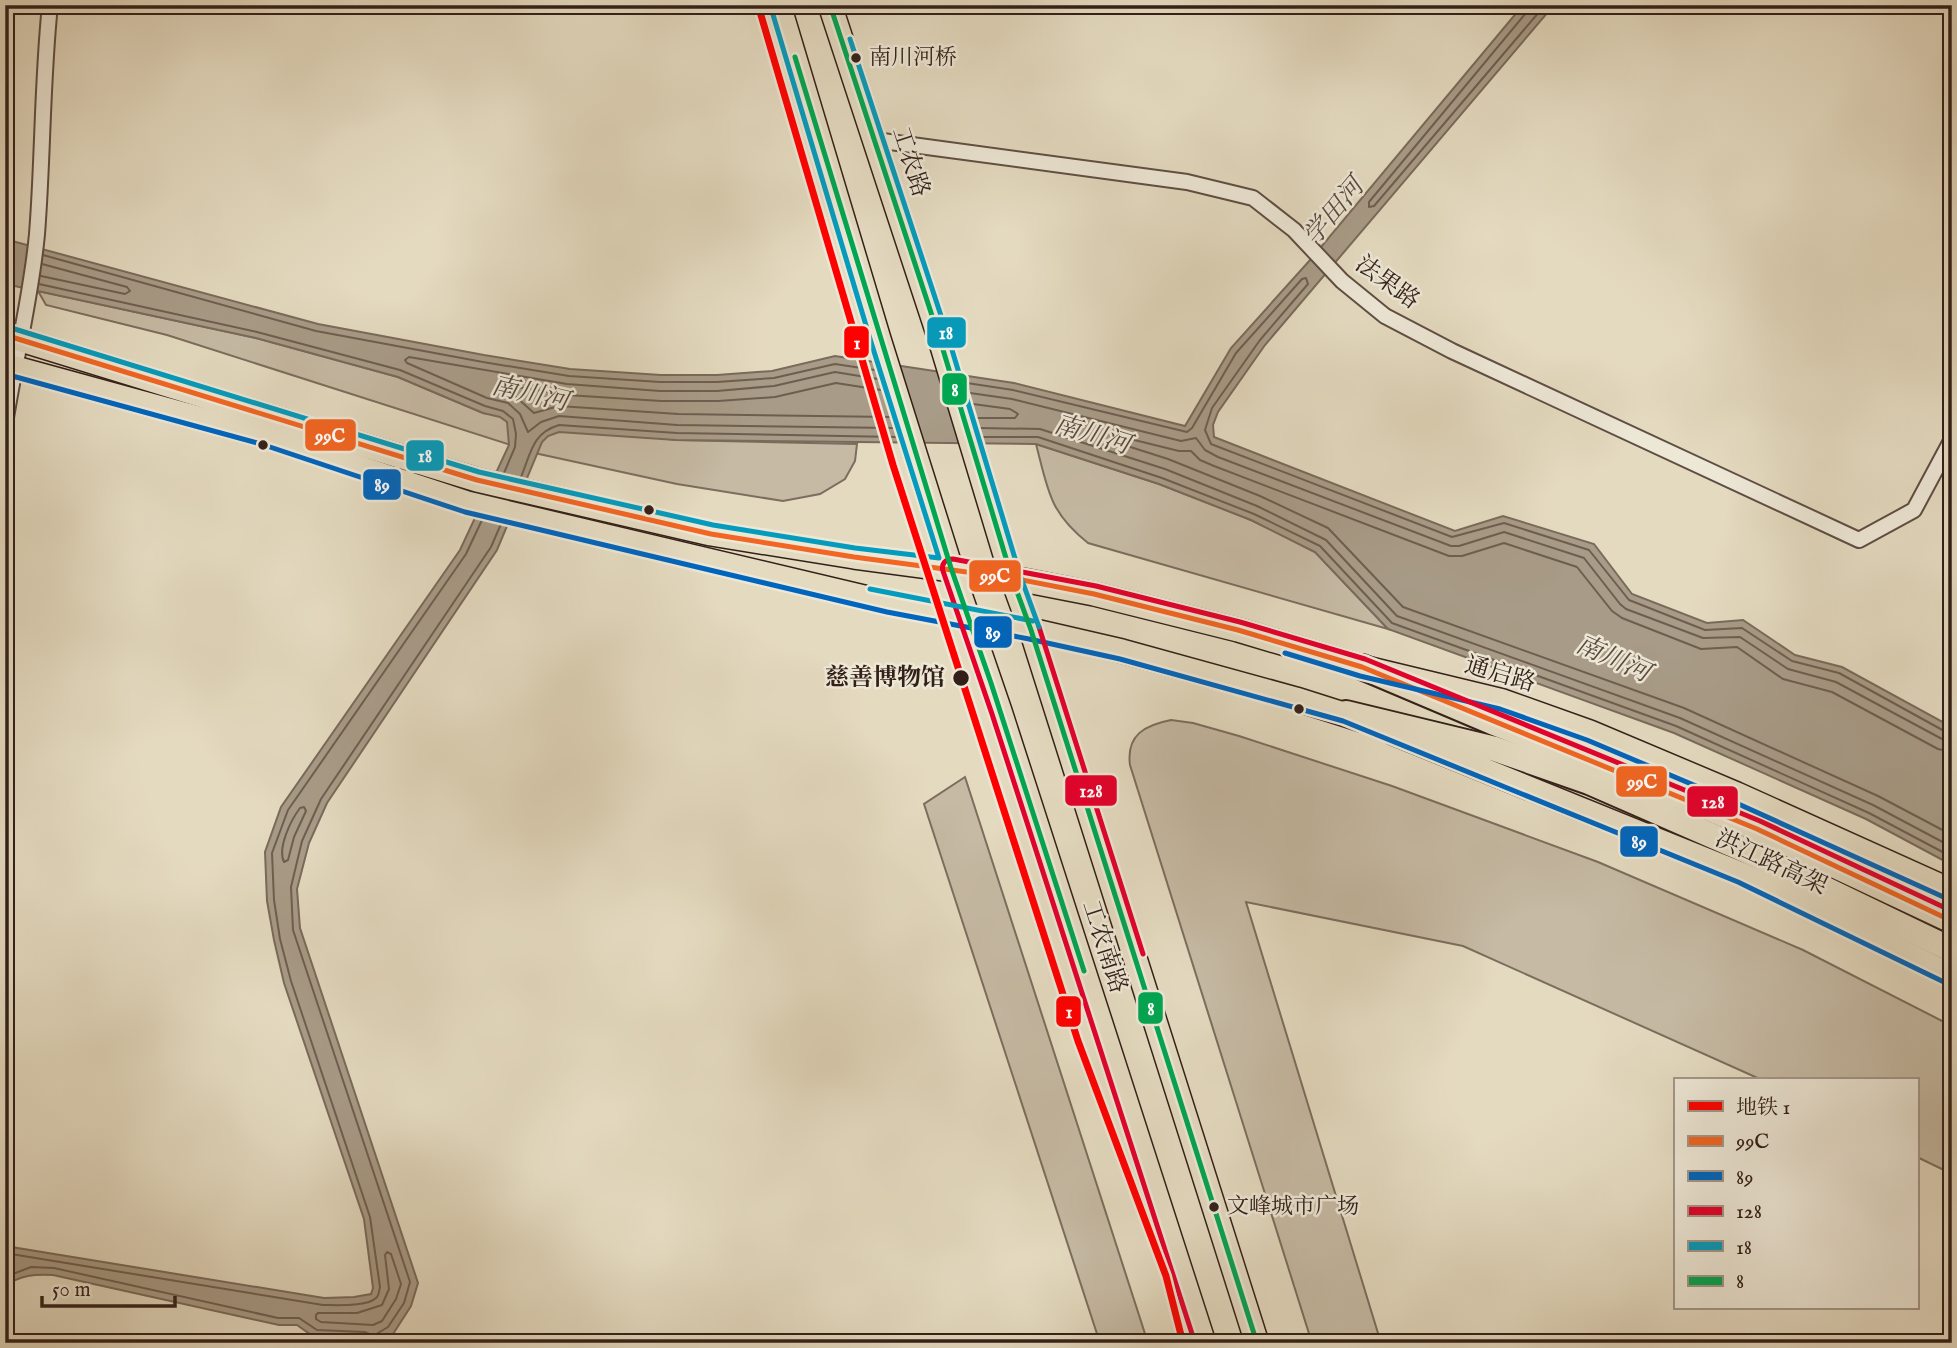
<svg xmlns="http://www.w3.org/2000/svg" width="1957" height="1348" font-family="'IM FELL English','Noto Serif SC',serif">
<rect width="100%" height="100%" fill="#e4dac0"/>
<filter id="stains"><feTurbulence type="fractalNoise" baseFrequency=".00286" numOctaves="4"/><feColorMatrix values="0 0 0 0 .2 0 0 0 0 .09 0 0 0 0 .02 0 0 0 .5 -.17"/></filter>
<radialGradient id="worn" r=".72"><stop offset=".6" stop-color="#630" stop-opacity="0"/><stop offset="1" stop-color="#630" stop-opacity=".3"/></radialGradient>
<g fill="#c6baa4" stroke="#7c6d5e" stroke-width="2">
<path d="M38,291L256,338L398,377L483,413L676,440L857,444L855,461L845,479L820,494L783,501L677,484L539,454L167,335L46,305Z"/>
<path d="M1036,444L1159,484L1251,520L1315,552L1388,629L1088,543C1049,512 1048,490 1036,444Z"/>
<path d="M1171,720L1193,723L1239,736L1392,786L1598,862L1803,950L1952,1026V1174L1917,1157V1080H1762L1463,946L1246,902L1381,1343H1312L1130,765C1126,735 1145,725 1171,720Z"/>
<path d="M965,777L1148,1343H1100L924,804Z"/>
</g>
<path fill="#a89b87" stroke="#796a5b" stroke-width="2" d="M1523,5H1554L1265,345L1218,412L1213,425L1214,437L1455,531L1503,516L1594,544L1632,594L1707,623L1743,620L1795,655L1842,667L1952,727V865L1866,819L1674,733L1388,629L1315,552L1251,520L1159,484L1036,444L676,440L559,432L548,436L542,442L497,550L327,803L309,843L297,889L300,928L418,1283L411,1306L393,1334L380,1340L314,1337L297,1325H279L53,1275C34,1274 21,1275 5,1286V1246L324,1298L354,1297L371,1294L373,1288L364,1219L284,983L274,940L267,901L265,852L281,807L460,550L509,445L507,422L500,417L483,413L398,377L256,338L5,284V239L318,324L484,355L570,369L661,375H717L772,371L835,356L1014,383L1185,426L1231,348L1311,259Z"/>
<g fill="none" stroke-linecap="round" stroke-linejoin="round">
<g stroke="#6e5e50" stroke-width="2">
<path d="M1528,5L1526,13L1369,202V207L1374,206L1545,5"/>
<path d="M43,255L316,331L483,362L569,376L660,382H717L774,378L835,364L875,370"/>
<path d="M41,276L125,294L130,291L127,287L42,264"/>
<path d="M39,284L257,332L400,370L485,406L503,411L513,419L516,434L515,447L504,473"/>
<path d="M878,379L835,372L774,386L717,391H660L567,384L409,357L405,360L407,363L487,398L508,403L520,414L528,432L541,422L559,416L677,425L893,428"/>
<path d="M967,383L1013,390L1187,432L1192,428L1236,353L1302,279L1306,278L1308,284L1260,340L1212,408L1205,430L1211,444L1452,537L1504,523L1589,550L1629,600L1705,630L1742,628L1792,661L1839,673L1946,732H1952"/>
<path d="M881,390L836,383L775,397L718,401H661L567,395L512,386L508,390L534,413L559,406L678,414L890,417"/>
<path d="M970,393L1012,399L1181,441L1196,438L1205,450L1218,457L1451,546H1459L1504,532L1584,558L1620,604L1626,609L1703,638L1740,637L1788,669L1836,682L1942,739L1952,741"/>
<path d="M973,404L1010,409L1018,414L1015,418H977"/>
<path d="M980,428L1040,429L1165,469L1257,506L1326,540L1397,616L1680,718L1873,805L1952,847"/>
<path d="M983,437H1038L1162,478L1254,514L1320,546L1392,623L1676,726L1869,813L1952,857"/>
<path d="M521,477C531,453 532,433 559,425L677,433L896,437"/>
<path d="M1952,752L1938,749L1832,692L1783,679L1737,647L1701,649L1622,618L1612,611L1577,567L1504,543L1462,556H1449L1214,466L1200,460L1191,451H1179L1122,437L1119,440L1121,444L1168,459L1260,496L1328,528L1403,607L1684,708L1878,796L1952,835"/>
<path d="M304,807L306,811L294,837L288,860L284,862C277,848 291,820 300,808Z"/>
<path d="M387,1252L391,1254L401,1284L396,1299L382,1321L373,1325L321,1322L316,1319V1315L318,1313H357L382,1305L389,1289L385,1255Z"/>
<path d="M5,1253L323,1305C335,1305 367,1307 376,1298C379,1296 379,1291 380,1287L370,1217L291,981L280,939L274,900L272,853L288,810L466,554L482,520"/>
<path d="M5,1277L31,1267L54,1268L278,1318H299L317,1330L365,1332L373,1336L388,1327L404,1303L410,1282L293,930L291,887L302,841L321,799L491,547L501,524"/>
</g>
<g stroke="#5f4e43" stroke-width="18">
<g id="minor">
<path d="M875,140L1187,182L1253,198L1294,230L1342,281L1385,316L1452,351L1859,540L1914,510L1952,439"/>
<path d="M5,424C15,360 31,299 37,234C43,158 42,81 50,5"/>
</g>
</g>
<g stroke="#332019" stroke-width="26">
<g id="primary">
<path d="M779,5L879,339L951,568L1000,711L1204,1343"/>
<path d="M830,5L941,343L1012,578L1031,630L1257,1343"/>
<path d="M5,335L477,480L711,534L854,557L1012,578L1094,594L1238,630L1362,667L1503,701L1590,732L1737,794L1952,891"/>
<path d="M5,365L264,436L467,503L889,603L1031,630L1122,651L1296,699L1362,720"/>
<path d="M1393,733L1741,874L1807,904L1952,976"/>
</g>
</g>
<g stroke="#332019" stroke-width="28">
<g id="trunk">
<path d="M1362,667L1492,722L1677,795L1757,829L1952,921"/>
<path d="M1346,713L1495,749L1589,782L1747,851L1952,950"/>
</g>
</g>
<use href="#minor" stroke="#ede7d6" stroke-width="14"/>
<use href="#primary" stroke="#e4dac0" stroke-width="23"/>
<use href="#trunk" stroke="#e4dac0" stroke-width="24"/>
<g stroke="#ede7d6" stroke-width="10">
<path id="bus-1" d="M5,335L477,480L711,534L854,557L1012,578L1094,594L1238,630L1362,667L1757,829L1952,921"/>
</g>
<g stroke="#ede7d6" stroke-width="10">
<g id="bus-2">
<path d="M5,374L261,444L465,512L887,612L1029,639L1120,659L1343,721L1738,882L1948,984"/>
<path d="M1285,653L1360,676L1500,709L1587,740L1734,802L1948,899"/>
</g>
</g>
<g stroke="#ede7d6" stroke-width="10">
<g id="bus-3">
<path d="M1039,627L1143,954"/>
<path d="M1195,1343L992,714L943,571C941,564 945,559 953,559L1096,586L1240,622L1365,659L1760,821L1952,911"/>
</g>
</g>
<g stroke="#ede7d6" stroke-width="10">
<g id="bus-4">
<path d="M850,39L949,340L1020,575L1039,627"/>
<path d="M8,327L479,472L713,525L855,548L939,558L871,342L771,8"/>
<path d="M870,589L1033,621"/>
</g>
</g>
<g stroke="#ede7d6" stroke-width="10">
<g id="bus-5">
<path d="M830,5L941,343L1012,578L1031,630L1257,1343"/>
<path d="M795,57L951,568L991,683L1084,971"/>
</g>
</g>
<use href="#bus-1" stroke="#f26522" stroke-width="5"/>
<use href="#bus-2" stroke="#0065bd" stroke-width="5"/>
<use href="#bus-3" stroke="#e4002b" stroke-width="5"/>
<use href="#bus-4" stroke="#059bbc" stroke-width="5"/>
<use href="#bus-5" stroke="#00a651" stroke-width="5"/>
<g stroke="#ede7d6" stroke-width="12">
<path id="metro-1" d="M758,5L893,465L1078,1041L1166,1276L1183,1343"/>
</g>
<use href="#metro-1" stroke="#f00" stroke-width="7"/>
</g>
<g fill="#332019" stroke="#ede7d6" stroke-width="2.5">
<circle cx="856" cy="58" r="6"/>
<circle cx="263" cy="445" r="6"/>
<circle cx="649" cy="510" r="6"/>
<circle cx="961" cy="678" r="9"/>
<circle cx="1299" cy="709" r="6"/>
<circle cx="1214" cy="1207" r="6"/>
</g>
<g text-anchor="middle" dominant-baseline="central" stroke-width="5" stroke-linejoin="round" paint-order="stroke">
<g font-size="22" fill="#332019" stroke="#ede7d6" text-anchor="start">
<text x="869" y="58">南川河桥</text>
<text x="1227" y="1207">文峰城市广场</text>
</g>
<g font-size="24" fill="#332019" stroke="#ede7d6">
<text transform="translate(910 162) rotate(72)">工农路</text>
<text transform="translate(1387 283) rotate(36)">法果路</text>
<text transform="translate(1500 675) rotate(16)">通启路</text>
<text transform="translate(1771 863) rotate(25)">洪江路高架</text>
<text transform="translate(1104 947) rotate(72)">工农南路</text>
</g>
<g font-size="24" font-weight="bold" fill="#332019" stroke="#ede7d6" text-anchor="end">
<text x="945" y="678">慈善博物馆</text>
</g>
<g font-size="26" font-style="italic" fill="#5c4b40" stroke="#ede7d6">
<text transform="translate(1334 212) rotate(-50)">学田河</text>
<text transform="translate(530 394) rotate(13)">南川河</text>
<text transform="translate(1092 435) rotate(17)">南川河</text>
<text transform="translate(1613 659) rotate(24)">南川河</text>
</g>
</g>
<g stroke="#ede7d6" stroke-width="2.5">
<rect x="926" y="316" width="41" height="33" rx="7" fill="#059bbc"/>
<rect x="843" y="325" width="27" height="34" rx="7" fill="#f00"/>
<rect x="941" y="372" width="27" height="34" rx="7" fill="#00a651"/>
<rect x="304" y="418" width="53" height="34" rx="7" fill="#f26522"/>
<rect x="405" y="439" width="40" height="33" rx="7" fill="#059bbc"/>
<rect x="362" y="468" width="40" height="33" rx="7" fill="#0065bd"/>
<rect x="968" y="559" width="54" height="34" rx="7" fill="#f26522"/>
<rect x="973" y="615" width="40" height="34" rx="7" fill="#0065bd"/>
<rect x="1615" y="765" width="53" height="33" rx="7" fill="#f26522"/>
<rect x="1064" y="774" width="54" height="33" rx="7" fill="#e4002b"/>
<rect x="1686" y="785" width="53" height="33" rx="7" fill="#e4002b"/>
<rect x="1619" y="825" width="40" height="33" rx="7" fill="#0065bd"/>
<rect x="1137" y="991" width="27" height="34" rx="7" fill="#00a651"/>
<rect x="1055" y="995" width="27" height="33" rx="7" fill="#f00"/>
</g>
<g font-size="19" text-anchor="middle" font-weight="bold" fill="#fff">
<text x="946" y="339">18</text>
<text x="857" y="349">1</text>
<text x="955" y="396">8</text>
<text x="330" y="442">99C</text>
<text x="425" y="462">18</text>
<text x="382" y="491">89</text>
<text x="995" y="582">99C</text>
<text x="993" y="639">89</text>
<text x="1642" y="788">99C</text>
<text x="1091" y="797">128</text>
<text x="1713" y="808">128</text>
<text x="1639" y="848">89</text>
<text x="1151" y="1015">8</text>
<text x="1069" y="1018">1</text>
</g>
<rect width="1957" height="1348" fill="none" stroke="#e4dac0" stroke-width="28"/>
<rect x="7" y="7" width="1943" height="1334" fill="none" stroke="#332019" stroke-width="3.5"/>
<rect x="14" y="14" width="1929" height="1320" fill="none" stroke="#332019" stroke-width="2"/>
<rect x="1674" y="1078" width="245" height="231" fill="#ede7d6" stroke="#a3978a" stroke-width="2"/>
<rect x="1688" y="1101" width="35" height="10" fill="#ff0000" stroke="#a3978a" stroke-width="2"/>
<text x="1736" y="1114" font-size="21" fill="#332019">地铁 1</text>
<rect x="1688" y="1136" width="35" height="10" fill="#f26522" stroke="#a3978a" stroke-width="2"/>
<text x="1736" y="1148" font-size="21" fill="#332019">99C</text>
<rect x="1688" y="1171" width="35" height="10" fill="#0065bd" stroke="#a3978a" stroke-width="2"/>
<text x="1736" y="1184" font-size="21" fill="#332019">89</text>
<rect x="1688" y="1206" width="35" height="10" fill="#e4002b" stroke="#a3978a" stroke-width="2"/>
<text x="1736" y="1218" font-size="21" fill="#332019">128</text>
<rect x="1688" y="1241" width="35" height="10" fill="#059bbc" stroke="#a3978a" stroke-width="2"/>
<text x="1736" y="1254" font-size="21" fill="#332019">18</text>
<rect x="1688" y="1276" width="35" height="10" fill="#00a651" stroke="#a3978a" stroke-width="2"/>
<text x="1736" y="1288" font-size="21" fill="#332019">8</text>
<path d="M42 1296v10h133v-10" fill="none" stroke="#332019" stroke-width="3.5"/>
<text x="52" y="1296" font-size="21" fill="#332019" stroke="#ede7d6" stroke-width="5" paint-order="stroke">50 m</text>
<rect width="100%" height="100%" filter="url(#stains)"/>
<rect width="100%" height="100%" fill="url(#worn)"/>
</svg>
